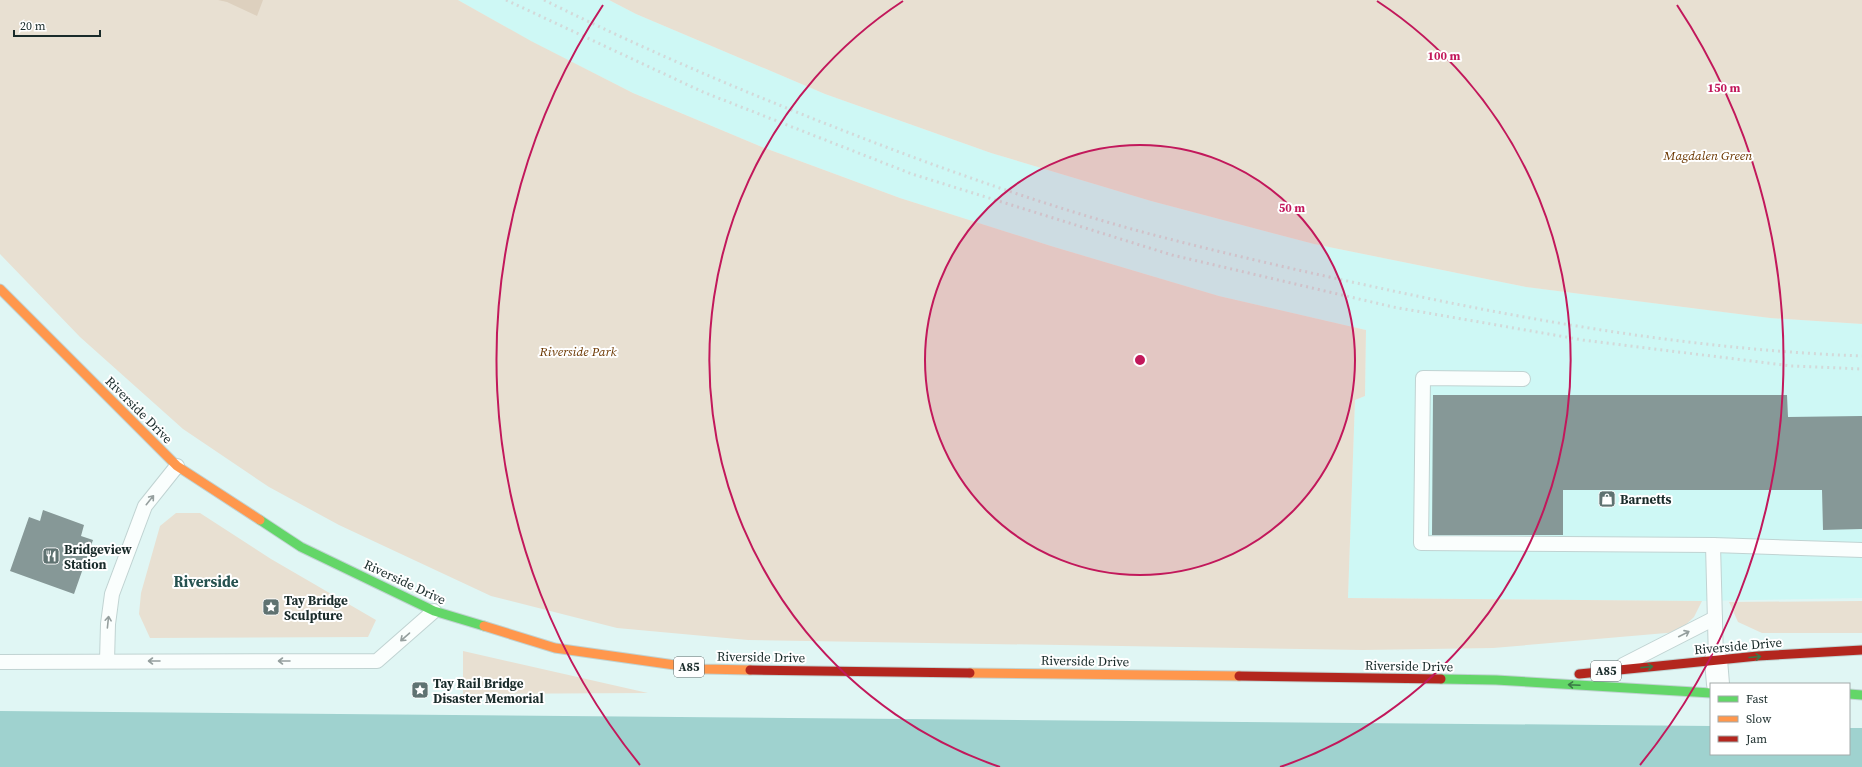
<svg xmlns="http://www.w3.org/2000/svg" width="1862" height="767" font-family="'Source Serif 4',serif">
<rect width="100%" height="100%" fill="#e0f6f4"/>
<path fill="#cef8f5" d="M458,0H609L636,14L825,94L991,153L1151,201L1314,244L1526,287L1771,318L1862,324V598L1702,601L1348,598L1355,400L1365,396L1366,330L1219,296L1051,246L900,198L762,147L633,93L530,41Z"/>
<g fill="#e8e0d2">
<path d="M0,0H458L531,41L633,93L762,147L900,198L1051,246L1219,296L1366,330L1365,396L1355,400L1348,598L1702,601L1694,617L1678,632L1493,648L1363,650L748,640L617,628L491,596L339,525L269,487L183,429L80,337L0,254Z"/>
<path d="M609,0H1862V324L1770,318L1526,287L1314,244L1151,201L991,153L825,94L636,14Z"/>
<path d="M176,513H200L271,559L376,620L368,637L150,638L139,614L141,593L160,526Z"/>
<path d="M1862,601V633H1762L1738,622L1729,602Z"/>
<path d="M463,651L648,693L463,694Z"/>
</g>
<path fill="#ddd0be" d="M218,0H263L257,16L227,2Z"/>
<path fill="#9fd2cf" d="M0,711L1711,726V754H1849V728H1862V767H0Z"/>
<g fill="#869897">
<path d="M1433,395H1787L1788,417L1862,416V529L1823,530L1822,490H1563V535H1432Z"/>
<path d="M43,510L84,525L81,536L93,540L74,594L10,571L29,517L40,521Z"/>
</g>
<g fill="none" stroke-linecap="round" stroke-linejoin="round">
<g stroke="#c0d3d2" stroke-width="16">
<g id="lane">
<path d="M1523,379L1423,378L1421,543L1713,545L1862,550"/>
<path d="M1713,545L1716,660"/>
<path d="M107,661L108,624L112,594L145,506L177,466"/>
<path d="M0,662L377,661L434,611"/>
<path d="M1623,665L1715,618"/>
</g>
</g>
<g stroke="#c0d3d2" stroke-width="24">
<path id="street" d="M1716,660L1718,684"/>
</g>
<g stroke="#c0d3d2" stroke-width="11">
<g id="fast">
<path d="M260,520L301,547L434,611L484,626"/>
<path d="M1441,679L1496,680L1711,693"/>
<path d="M1849,694L1862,695"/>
</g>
</g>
<g stroke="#c0d3d2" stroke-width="11">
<g id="slow">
<path d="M0,289L177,466L260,520"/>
<path d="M484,626L555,648L703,669L750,670"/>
<path d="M970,673L1239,676"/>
</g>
</g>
<g stroke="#c0d3d2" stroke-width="11">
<g id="jam">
<path d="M750,670L970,673"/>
<path d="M1579,674L1758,656L1862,650"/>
<path d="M1239,676L1441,679"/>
</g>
</g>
<use href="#lane" stroke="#fafefd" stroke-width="14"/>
<use href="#street" stroke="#fafefd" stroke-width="22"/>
<use href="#fast" stroke="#63d668" stroke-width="9"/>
<use href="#slow" stroke="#ff974d" stroke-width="9"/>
<use href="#jam" stroke="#b3261e" stroke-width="9"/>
<g stroke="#d3d9d9" stroke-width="3" stroke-dasharray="2 4" stroke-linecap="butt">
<path d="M506,0L703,92L912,174L1172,255L1393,307L1583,340L1791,366L1862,369"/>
<path d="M544,0C643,49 744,92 847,132C942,169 1038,203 1135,230C1217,252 1301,271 1384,289C1541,323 1701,350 1862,356"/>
</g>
</g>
<defs><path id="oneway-shaft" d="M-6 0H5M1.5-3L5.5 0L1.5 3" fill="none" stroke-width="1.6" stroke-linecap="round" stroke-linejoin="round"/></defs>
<g stroke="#959f9e">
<use href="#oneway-shaft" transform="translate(150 500) rotate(-51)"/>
<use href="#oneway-shaft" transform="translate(108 622) rotate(-84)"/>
<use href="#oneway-shaft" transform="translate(1684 634) rotate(-27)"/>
<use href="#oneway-shaft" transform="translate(405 637) rotate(139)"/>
<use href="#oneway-shaft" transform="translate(154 661) rotate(180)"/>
<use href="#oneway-shaft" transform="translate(284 661) rotate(180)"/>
</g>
<g stroke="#3a7846">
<use href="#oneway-shaft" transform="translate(1755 657) rotate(-5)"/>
<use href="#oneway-shaft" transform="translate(1647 667) rotate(-6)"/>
<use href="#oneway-shaft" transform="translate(1574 685) rotate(-177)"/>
</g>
<circle cx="1140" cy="360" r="215" fill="#c2185b" fill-opacity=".12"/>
<g fill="none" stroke="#c2185b" stroke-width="2">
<circle cx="1140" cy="360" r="215"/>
<path d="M1000 767A430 430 0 0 1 903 1M1377 1A430 430 0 0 1 1280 767"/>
<path d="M640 765A644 644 0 0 1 603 5M1677 5A644 644 0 0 1 1640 765"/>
</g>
<defs>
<g id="shop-square" transform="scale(0.9)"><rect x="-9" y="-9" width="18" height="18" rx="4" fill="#5f7271" stroke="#fff"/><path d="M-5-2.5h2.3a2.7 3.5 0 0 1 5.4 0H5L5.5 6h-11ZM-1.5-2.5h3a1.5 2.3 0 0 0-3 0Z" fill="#fff"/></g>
<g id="restaurant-square" transform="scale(0.9)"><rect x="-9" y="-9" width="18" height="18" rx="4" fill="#5f7271" stroke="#fff"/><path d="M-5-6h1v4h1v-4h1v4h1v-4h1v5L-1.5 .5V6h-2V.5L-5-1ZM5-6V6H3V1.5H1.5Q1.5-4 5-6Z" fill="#fff"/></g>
<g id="sight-square" transform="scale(0.9)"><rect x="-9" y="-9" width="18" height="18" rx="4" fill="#5f7271" stroke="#fff"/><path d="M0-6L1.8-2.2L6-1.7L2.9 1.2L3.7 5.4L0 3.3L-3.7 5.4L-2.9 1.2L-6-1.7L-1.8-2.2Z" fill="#fff"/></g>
</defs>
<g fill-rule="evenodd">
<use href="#shop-square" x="1607" y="499"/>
<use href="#restaurant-square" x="51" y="556"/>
<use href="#sight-square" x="271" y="607"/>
<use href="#sight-square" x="420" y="690"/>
</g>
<g text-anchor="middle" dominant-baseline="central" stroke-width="4" stroke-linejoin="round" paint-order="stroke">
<g fill="#fff" stroke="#5e6b6a" stroke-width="1">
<rect x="674" y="657" width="30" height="20" rx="3"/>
<rect x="1591" y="661" width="30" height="20" rx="3"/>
</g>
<g font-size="12" font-weight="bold" fill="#192b2a">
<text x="689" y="667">A85</text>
<text x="1606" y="671">A85</text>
</g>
<g font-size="13" font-style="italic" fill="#6c3802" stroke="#fff">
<text x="1708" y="155">Magdalen Green</text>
<text x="578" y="351">Riverside Park</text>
</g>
<g font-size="13" fill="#192b2a" stroke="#fff">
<text transform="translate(139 410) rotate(45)">Riverside Drive</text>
<text transform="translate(405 582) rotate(25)">Riverside Drive</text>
<text transform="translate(1738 646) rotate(-5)">Riverside Drive</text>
<text transform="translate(761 657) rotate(1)">Riverside Drive</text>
<text transform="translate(1085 661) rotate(1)">Riverside Drive</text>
<text transform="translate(1409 666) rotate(1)">Riverside Drive</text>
</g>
<g font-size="13" font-weight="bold" fill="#192b2a" stroke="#fff" text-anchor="start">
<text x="1620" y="499">Barnetts</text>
<text x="64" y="549">Bridgeview<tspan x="64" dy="15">Station</tspan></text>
<text x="284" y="600">Tay Bridge<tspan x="284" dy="15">Sculpture</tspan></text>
<text x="433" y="683">Tay Rail Bridge<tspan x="433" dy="15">Disaster Memorial</tspan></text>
</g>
<g font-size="15" font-weight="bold" fill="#265250" stroke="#fff">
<text x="206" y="581">Riverside</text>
</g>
</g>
<circle cx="1140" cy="360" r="6" fill="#c2185b" stroke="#fff" stroke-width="2"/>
<g font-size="12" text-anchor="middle" font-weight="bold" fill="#c2185b" stroke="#fff" stroke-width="4" stroke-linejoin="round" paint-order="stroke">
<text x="1444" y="60">100 m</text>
<text x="1724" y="92">150 m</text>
<text x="1292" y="212">50 m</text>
</g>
<rect x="1710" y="683" width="140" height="72" fill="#ffffff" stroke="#a3aaaa"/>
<rect x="1718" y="696" width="20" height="6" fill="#63d668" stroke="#a3aaaa"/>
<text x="1746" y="703" font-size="12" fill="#192b2a">Fast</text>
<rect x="1718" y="716" width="20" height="6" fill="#ff974d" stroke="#a3aaaa"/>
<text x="1746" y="723" font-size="12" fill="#192b2a">Slow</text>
<rect x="1718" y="736" width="20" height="6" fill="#b3261e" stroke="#a3aaaa"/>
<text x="1746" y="743" font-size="12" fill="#192b2a">Jam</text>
<path d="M14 30v6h86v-6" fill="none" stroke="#192b2a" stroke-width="2"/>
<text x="20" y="30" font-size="12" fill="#192b2a" stroke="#ffffff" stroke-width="3" paint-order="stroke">20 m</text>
</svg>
